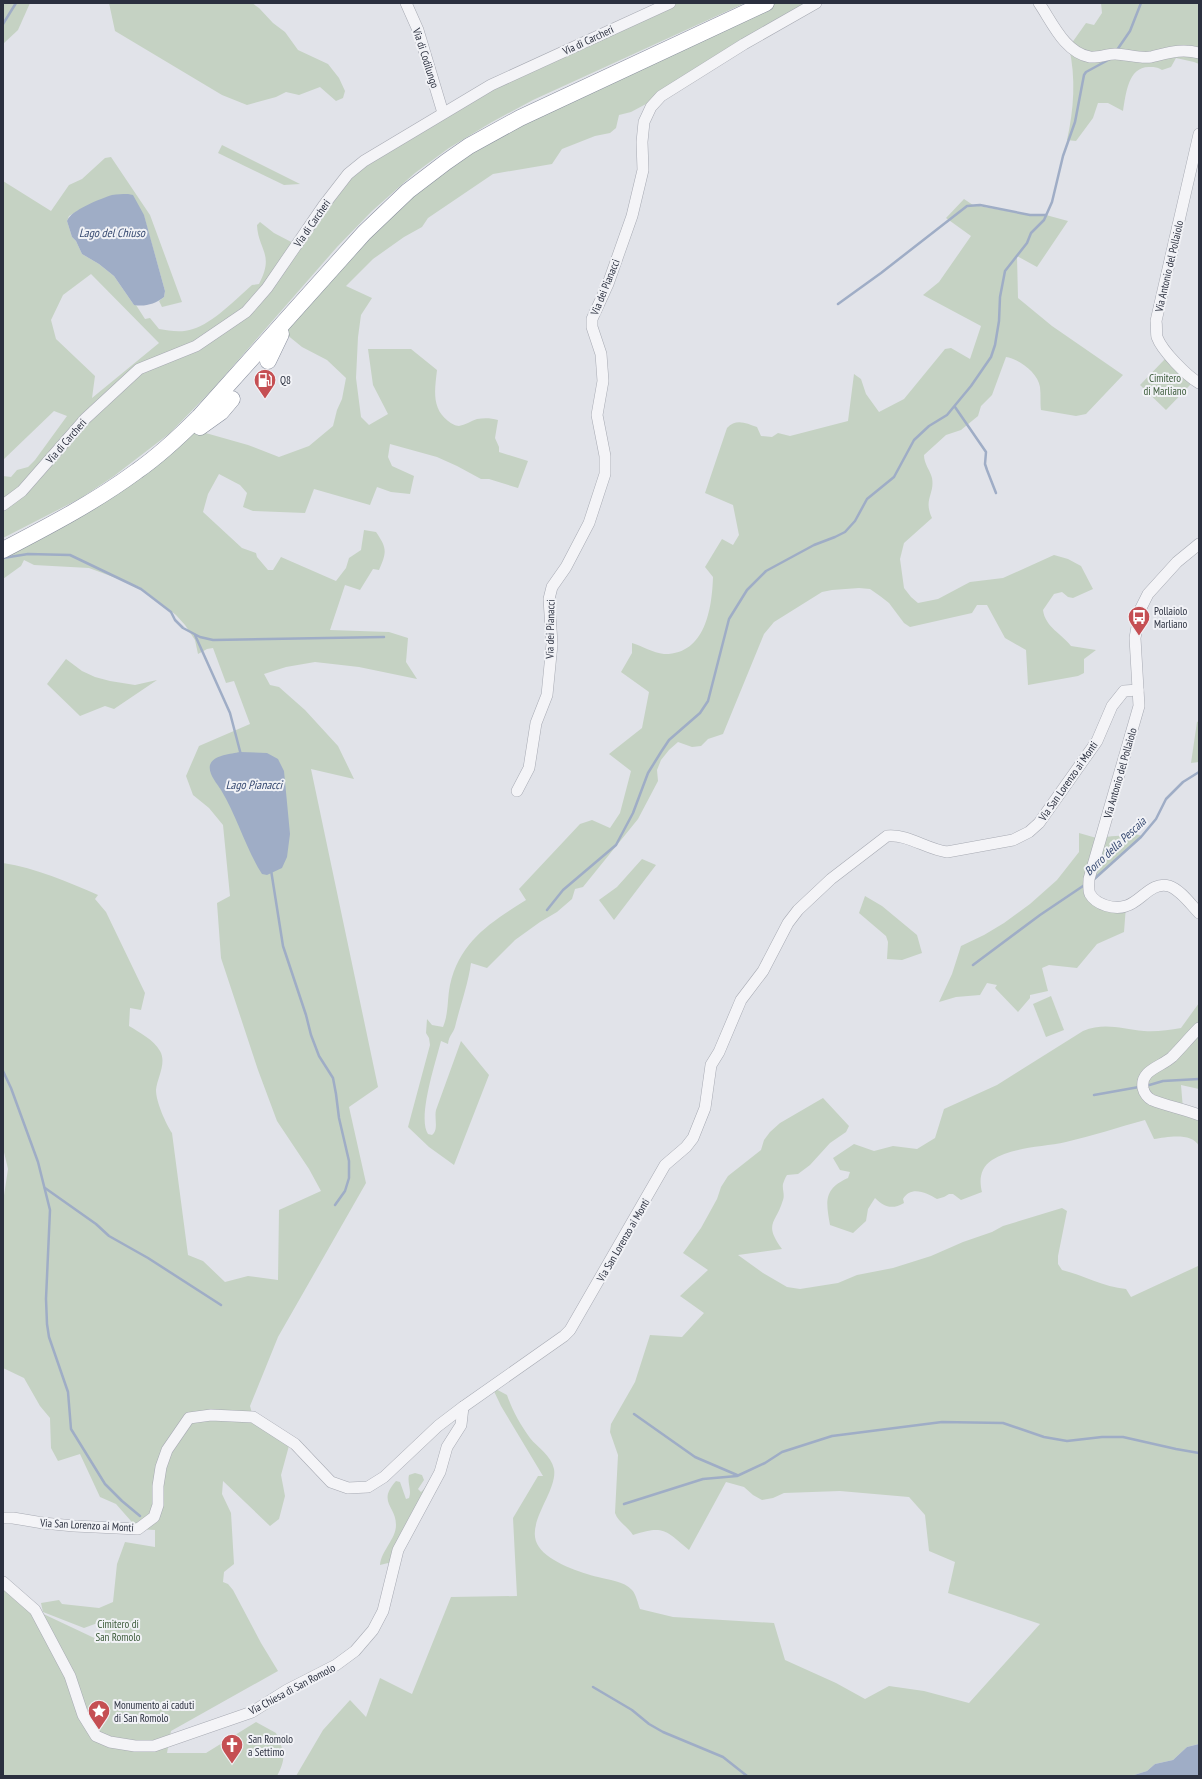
<svg xmlns="http://www.w3.org/2000/svg" width="1202" height="1779" font-family="'PT Sans Narrow',sans-serif">
<rect width="100%" height="100%" fill="#e1e3e9"/>
<g fill="#c5d2c3" fill-rule="evenodd">
<path d="M3,3H30L18,30L3,44Z"/>
<path d="M109,3H252L259,8L273,23L285,32L298,50L328,64L339,78L345,91L343,98L336,101L320,87L299,95L286,92L276,97L247,105L222,95L115,31Z"/>
<path d="M670,3H745L533,100L492,122L449,148L415,173L372,211L337,247L212,390L170,433L114,476L81,498L3,538V476L11,477L17,470L28,467L35,460L67,416L54,411L3,460V181L51,211L69,185L82,179L105,158L111,157L150,215L182,302L162,307L159,301L164,297L165,291L144,216L79,210L69,216L67,221L72,237L76,241L82,254L99,264L114,276L134,305H136L145,319L150,318L159,329C170,331 182,333 193,329C213,323 236,299 252,285L259,284C275,254 258,250 257,225L260,222L274,233L297,245L348,174L491,85ZM91,274L159,343L92,398L95,376L56,339L51,320L63,295Z"/>
<path d="M766,3H816L661,96L631,112L619,115L616,128L610,133L595,136L562,149L552,164L493,174L428,218L422,227L404,237L373,259L346,286L372,298L361,315L358,337L356,378L361,417L369,425L388,414L373,385L368,349H411L437,370C435,389 431,408 448,421C451,423 455,426 459,426C465,425 471,421 477,419C484,418 491,418 498,420L495,438L499,447V452L528,461L518,488L489,479H481L457,466L437,457L390,444L388,457L392,466L414,476L410,494L391,492L377,487L370,505L314,489L305,513L253,511L243,507L247,493L240,485L219,474L208,494L203,512L242,548L256,553L257,557L268,570H273L281,557L336,581L346,568L349,558L361,550L364,530L376,532C387,548 387,552 379,570L373,569L360,590L345,585L330,630L389,632L408,638L406,662L417,679L359,667L315,662L286,667L264,674L270,685L279,687L305,710L338,746L354,779L311,769L378,1087L349,1107L366,1183L278,1337L250,1406L253,1417L290,1442L281,1475L285,1496L279,1519L270,1526L223,1481L222,1494L231,1513L234,1564L224,1572L223,1582L228,1584L233,1590L261,1643L278,1671L171,1731L167,1753H206L256,1722L276,1733C284,1752 287,1757 277,1776H3V1582L35,1610L107,1644L103,1621L84,1628L43,1612L41,1603L59,1600L62,1604L99,1608L113,1602L117,1564L125,1542L155,1547V1530L138,1529L116,1504L100,1497L80,1454L58,1461L51,1448L50,1418L40,1406L24,1378L3,1368V1202L8,1169L3,1148V863C36,868 68,882 98,895L95,899L106,912L145,993L141,1010L130,1008L129,1026C139,1032 154,1040 160,1051C167,1063 157,1078 156,1090C156,1102 166,1124 172,1133L188,1255L203,1261L225,1282L248,1276L278,1280L279,1210L321,1191L309,1169L277,1121L258,1070L221,958L217,903L230,896L223,825L209,808L193,795L186,776L199,746L250,724L234,681L226,683L213,648L207,649L198,654L195,640L185,625L176,615L140,587L89,568L34,565L24,560L21,566L3,579V550L195,430L248,445L279,457L309,446L333,426L337,410L342,399L346,378L327,360L302,347L286,334L296,308L446,162ZM210,771L282,868L227,799Z"/>
<path d="M1101,3H1199V64L1194,62L1176,58L1171,67L1162,70C1157,67 1155,67 1150,67C1128,66 1126,94 1123,111L1108,103H1098L1093,118L1076,141L1067,140C1074,109 1076,78 1069,47L1086,23L1094,25L1102,13Z"/>
<path d="M222,145L300,184L284,185L218,153Z"/>
<path d="M964,199L973,205L1030,215H1046L1068,221L1037,267L1017,256L1018,298L1052,326L1123,375L1086,414L1076,416L1041,410C1040,403 1041,395 1040,387C1038,373 1019,359 1006,357L992,395L981,406L978,416L961,430L946,435L924,455C924,464 930,470 932,478C935,494 923,499 932,518L904,543L900,559L904,588L911,597L918,603L938,599L970,582L1003,578L1054,555L1068,559L1081,566L1093,589L1073,598L1068,597L1062,592L1054,594L1043,610C1045,627 1062,634 1071,646L1096,650L1084,659V673L1078,676L1028,685L1026,650L1005,638L987,605H977L972,613L910,627L904,623L889,603L880,596L870,589L859,588L832,590L822,592L774,622L764,634L723,734L708,739L701,746L692,747L678,742L669,750L661,760L657,770L658,781L638,819L583,887L575,889L572,899L557,912L540,922L515,940L487,968L471,963C468,985 460,1006 455,1027C453,1034 449,1035 448,1044L441,1041C436,1061 417,1118 428,1134L432,1135C439,1130 434,1118 436,1110L461,1041L489,1075L454,1165L429,1147L408,1127L430,1045L429,1038L426,1033L427,1019L432,1025L443,1027C449,1012 447,1000 450,985C460,941 490,923 526,900L519,889L580,824L592,820L610,828L620,813L631,771L609,754L642,728L649,692L621,672L632,653V643C642,646 653,653 664,654C705,655 712,609 713,577L705,567L722,539L733,545L739,535L733,505L705,493L727,428C736,418 746,423 757,427L761,436L772,437L778,433L790,436L848,421L854,374L861,379L866,394L879,412L904,399L945,349L951,348L970,359L981,326L923,295L939,282L971,236L946,218Z"/>
<path d="M1165,359L1191,384L1166,410L1140,385Z"/>
<path d="M66,659L82,671L95,677L110,681L135,685L157,680L114,709L105,706L80,716L47,684Z"/>
<path d="M1199,721V762L1191,763L1197,722Z"/>
<path d="M1079,833L1100,839C1110,834 1121,838 1131,833L1143,836L1096,879L1089,883L1096,901L1126,906L1124,932L1097,944L1077,968L1049,965L1042,968L1048,991L1030,995V998L1018,1012L995,988L997,985L987,983L980,995L956,997L939,1002L952,974L961,946L984,935L1004,923L1030,904L1057,880L1079,852Z"/>
<path d="M642,859L656,865L614,920L599,900L617,887Z"/>
<path d="M865,896L882,906L917,935L922,953L902,960L887,959L888,942L886,936L859,913Z"/>
<path d="M1051,996L1064,1030L1046,1037L1033,1004Z"/>
<path d="M1199,1003V1089L1181,1085L1183,1109L1199,1115V1146C1192,1132 1167,1137 1154,1139L1145,1120C1119,1127 1092,1136 1066,1142C1043,1147 1012,1147 992,1160C980,1168 979,1180 982,1192L961,1200L953,1194H949L944,1197L937,1199C927,1193 911,1185 903,1199L904,1203C892,1210 884,1207 875,1198L868,1209L866,1221L853,1233L830,1225C826,1202 823,1189 848,1178L850,1172L840,1170L833,1158L854,1144L874,1151L893,1146L917,1149L935,1138L944,1109L997,1085L1083,1031C1105,1022 1121,1029 1144,1031C1156,1032 1169,1030 1181,1028Z"/>
<path d="M823,1098L849,1126L846,1132L830,1143L810,1165L798,1174L787,1175C785,1178 784,1181 783,1184C782,1189 785,1195 783,1200C776,1224 763,1223 782,1249L738,1255L763,1273L787,1287L800,1289L838,1283L857,1275L893,1268L931,1256L963,1242L992,1232L1003,1226L1062,1208L1067,1211L1058,1256V1264L1062,1270C1083,1275 1104,1287 1126,1289L1131,1297L1198,1266L1199,1282V1744L1187,1747L1173,1760L1155,1764L1147,1771L1131,1776H296L323,1730L350,1700L366,1717L380,1678L412,1694L451,1597L517,1596L513,1518L538,1476H543L501,1406L492,1387L507,1395C512,1410 521,1426 530,1438C538,1448 551,1455 554,1469C558,1492 523,1525 539,1547C549,1562 581,1573 598,1577C608,1580 624,1581 632,1590C636,1594 638,1604 640,1609L673,1617L774,1623L785,1660L836,1683L865,1699L889,1686L924,1691L969,1703L1040,1624L948,1593L955,1562L929,1551L925,1515L909,1497L840,1491L784,1493L773,1498L762,1500L753,1495L744,1487L726,1482L689,1550C665,1530 664,1525 633,1535C628,1527 618,1522 615,1513L618,1455L610,1432L611,1424L635,1382L650,1335L682,1337L704,1313L680,1296L708,1270L683,1253L701,1228L717,1199L721,1187L728,1176L761,1150L764,1140L770,1132L780,1123Z"/>
<path d="M415,1473L422,1475L424,1480L418,1489L421,1492L424,1489L432,1476L395,1564L388,1563L380,1565C381,1551 396,1539 396,1525C396,1506 377,1502 396,1481L400,1482L406,1499L409,1498C412,1490 407,1483 409,1475Z"/>
</g>
<g fill="#9fadc6">
<path d="M128,194L133,195L144,215L165,291L164,297C155,304 145,307 134,305L114,276L99,264L82,254L76,241L72,237L67,221C71,210 100,199 112,195C117,194 122,194 128,194Z"/>
<path d="M240,752L267,753L278,759L284,771L290,834L287,857L282,868L267,875L262,874C245,847 237,816 221,790C217,783 208,774 210,765C213,755 231,754 240,752Z"/>
<path d="M1199,1744V1776H1131L1147,1771L1155,1764L1173,1760L1187,1747Z"/>
</g>
<g fill="none" stroke-linecap="round" stroke-linejoin="round">
<g stroke="#9fadc6" stroke-width="2.5">
<path d="M3,24L16,3"/>
<path d="M1117,50L1130,31L1141,3"/>
<path d="M838,304L881,273L967,206L980,205L1030,215H1046"/>
<path d="M955,407L986,452L985,464L987,470L996,493"/>
<path d="M3,558L28,554L70,555L141,589L171,612L175,620L183,628L200,637L213,640L384,637"/>
<path d="M195,635L230,713L241,755"/>
<path d="M271,870L283,946L306,1015L311,1035L319,1056L333,1078L336,1094L339,1118L349,1161V1178L345,1191L335,1205"/>
<path d="M1092,881L1141,837L1156,819L1166,799L1183,782L1199,772"/>
<path d="M547,910L563,890L616,845L633,813L648,773L661,752L669,740L700,713L708,701L729,619L747,590L766,571L814,545L835,537L845,532L855,521L867,499L894,477L914,440L929,426L947,415L971,386L991,357L995,345L999,321L1000,297L1005,271L1027,243L1031,233L1044,220L1052,202L1063,156L1075,122L1084,75L1086,72L1110,59"/>
<path d="M973,965L1040,915L1086,884"/>
<path d="M3,1071L11,1088L38,1162L50,1210L46,1299L47,1324L49,1337L68,1392L71,1429L105,1484L122,1501L140,1516"/>
<path d="M1146,1086L1163,1081L1199,1079"/>
<path d="M1094,1095L1139,1087"/>
<path d="M45,1188L96,1224L109,1236L148,1258L221,1305"/>
<path d="M634,1414L695,1457L737,1475"/>
<path d="M624,1504L703,1479L737,1476L765,1463L782,1452L832,1436L942,1422L1003,1423L1044,1437L1067,1441L1102,1437H1123L1176,1449L1199,1453"/>
<path d="M593,1687L632,1710L649,1724L663,1732L723,1757L747,1776"/>
</g>
<g stroke="#a7aab3" stroke-width="12">
<g id="minor">
<path d="M406,3L418,30L443,113"/>
<path d="M1039,3C1052,22 1065,53 1090,57C1098,58 1107,54 1115,54C1126,54 1140,59 1151,57C1168,53 1181,48 1199,53"/>
<path d="M1199,134L1156,321C1157,326 1156,333 1157,337C1162,351 1187,376 1199,383"/>
<path d="M3,505L22,491L85,419L139,369L196,346L246,312L267,288L324,205L348,174L364,161L491,85L670,3"/>
<path d="M1199,544L1177,562L1148,594L1140,610L1135,638L1139,706L1089,879C1089,884 1088,890 1090,894C1096,905 1115,910 1126,906C1141,902 1151,881 1169,886C1181,890 1191,905 1199,913"/>
<path d="M517,791L529,768L536,723L547,695L552,644L549,599L552,587L566,567L589,523L605,474V456L597,415L603,381L601,354L592,327V319L608,284L632,216L643,170L642,142L644,122L651,107L661,96L744,44L816,3"/>
<path d="M1199,1028C1190,1037 1181,1048 1172,1057C1161,1067 1140,1070 1143,1088C1144,1093 1148,1098 1152,1100C1167,1106 1184,1109 1199,1115"/>
<path d="M3,1518H13L43,1523L74,1526L138,1529L154,1517L158,1505V1486L161,1467L167,1450L189,1418L211,1415L253,1417L295,1444L331,1482L348,1488L368,1487L384,1477L438,1426L463,1407L564,1336L570,1330L665,1165L686,1147L693,1138L705,1108L711,1065L719,1052L741,1000L763,971L788,923L798,910L831,879L887,836C908,834 926,849 947,852L1013,840L1029,832L1039,823L1097,741L1112,706L1124,691L1138,690"/>
<path d="M3,1582L35,1610L70,1676L83,1715L96,1736L110,1742L135,1746H154L252,1712L287,1690L336,1665L355,1651L373,1630L383,1611L398,1550L440,1472L447,1447L461,1425L463,1407"/>
</g>
</g>
<g stroke="#898f9e" stroke-width="17">
<g id="highway">
<path d="M268,361L281,334"/>
<path d="M200,427L221,412L232,399"/>
<path d="M3,550C49,526 95,502 137,471C160,455 180,436 199,417L364,233L408,191L446,162L469,146L520,118L766,3"/>
</g>
</g>
<use href="#minor" stroke="#f4f4f7" stroke-width="11"/>
<use href="#highway" stroke="#fff" stroke-width="16"/>
</g>
<defs>
<g id="fuel-pin" transform="scale(1.15)"><path d="M0 17L-7.5 6A9.5 9.5 0 1 1 7.5 6Z" fill="#c54f53" stroke="#f1f2f6"/><path d="M-5.5-6h7V0h2V4h1.3V-2.5L3-4.5l.8-.8L6-3V5H2.5V1h-1V6h-7ZM-4.2-4.7v3.2H.2V-4.7Z" fill="#fff"/></g>
<g id="bus-pin" transform="scale(1.15)"><path d="M0 17L-7.5 6A9.5 9.5 0 1 1 7.5 6Z" fill="#c54f53" stroke="#f1f2f6"/><path d="M-5-6H5V4H4V6H2V4H-2V6H-4V4H-5ZM-3.5-4V0h7V-4ZM-3.5 1.2v1.5H-2V1.2ZM2 1.2v1.5H3.5V1.2Z" fill="#fff"/></g>
<g id="sight-pin" transform="scale(1.15)"><path d="M0 17L-7.5 6A9.5 9.5 0 1 1 7.5 6Z" fill="#c54f53" stroke="#f1f2f6"/><path d="M0-6L1.8-2.2L6-1.7L2.9 1.2L3.7 5.4L0 3.3L-3.7 5.4L-2.9 1.2L-6-1.7L-1.8-2.2Z" fill="#fff"/></g>
<g id="church-pin" transform="scale(1.15)"><path d="M0 17L-7.5 6A9.5 9.5 0 1 1 7.5 6Z" fill="#c54f53" stroke="#f1f2f6"/><path d="M-1.2-6h2.4v3.5h3.3v2.4h-3.3V6h-2.4V-.1h-3.3v-2.4h3.3Z" fill="#fff"/></g>
</defs>
<g fill-rule="evenodd">
<use href="#fuel-pin" x="265" y="380"/>
<use href="#bus-pin" x="1139" y="617"/>
<use href="#sight-pin" x="99" y="1711"/>
<use href="#church-pin" x="232" y="1745"/>
</g>
<g text-anchor="middle" dominant-baseline="central" stroke-width="4" stroke-linejoin="round" paint-order="stroke">
<g font-size="11" fill="#2b303f" stroke="#f1f2f6">
<text transform="translate(588 40) rotate(-25)">Via di Carcheri</text>
<text transform="translate(426 58) rotate(72)">Via di Codilungo</text>
<text transform="translate(312 223) rotate(-55)">Via di Carcheri</text>
<text transform="translate(1169 266) rotate(-77)">Via Antonio del Pollaiolo</text>
<text transform="translate(605 287) rotate(-68)">Via dei Pianacci</text>
<text transform="translate(66 441) rotate(-49)">Via di Carcheri</text>
<text transform="translate(550 629) rotate(-89)">Via dei Pianacci</text>
<text transform="translate(1120 773) rotate(-74)">Via Antonio del Pollaiolo</text>
<text transform="translate(1068 781) rotate(-55)">Via San Lorenzo ai Monti</text>
<text transform="translate(623 1240) rotate(-60)">Via San Lorenzo ai Monti</text>
<text transform="translate(87 1525) rotate(3)">Via San Lorenzo ai Monti</text>
<text transform="translate(292 1689) rotate(-28)">Via Chiesa di San Romolo</text>
</g>
<g font-size="11" fill="#3b5a39" stroke="#f1f2f6">
<text x="1165" y="378">Cimitero<tspan x="1165" dy="13">di Marliano</tspan></text>
<text x="118" y="1624">Cimitero di<tspan x="118" dy="13">San Romolo</tspan></text>
</g>
<g font-size="11" fill="#2b303f" stroke="#f1f2f6" text-anchor="start">
<text x="280" y="380">Q8</text>
<text x="1154" y="611">Pollaiolo<tspan x="1154" dy="13">Marliano</tspan></text>
<text x="114" y="1705">Monumento ai caduti<tspan x="114" dy="13">di San Romolo</tspan></text>
<text x="248" y="1739">San Romolo<tspan x="248" dy="13">a Settimo</tspan></text>
</g>
<g font-size="12" font-style="italic" fill="#374a71" stroke="#f1f2f6">
<text x="112" y="232">Lago del Chiuso</text>
<text x="254" y="784">Lago Pianacci</text>
<text transform="translate(1115 846) rotate(-43)">Borro della Pescaia</text>
</g>
</g>
<rect width="1202" height="1779" fill="none" stroke="#2b303f" stroke-width="8"/>
</svg>
